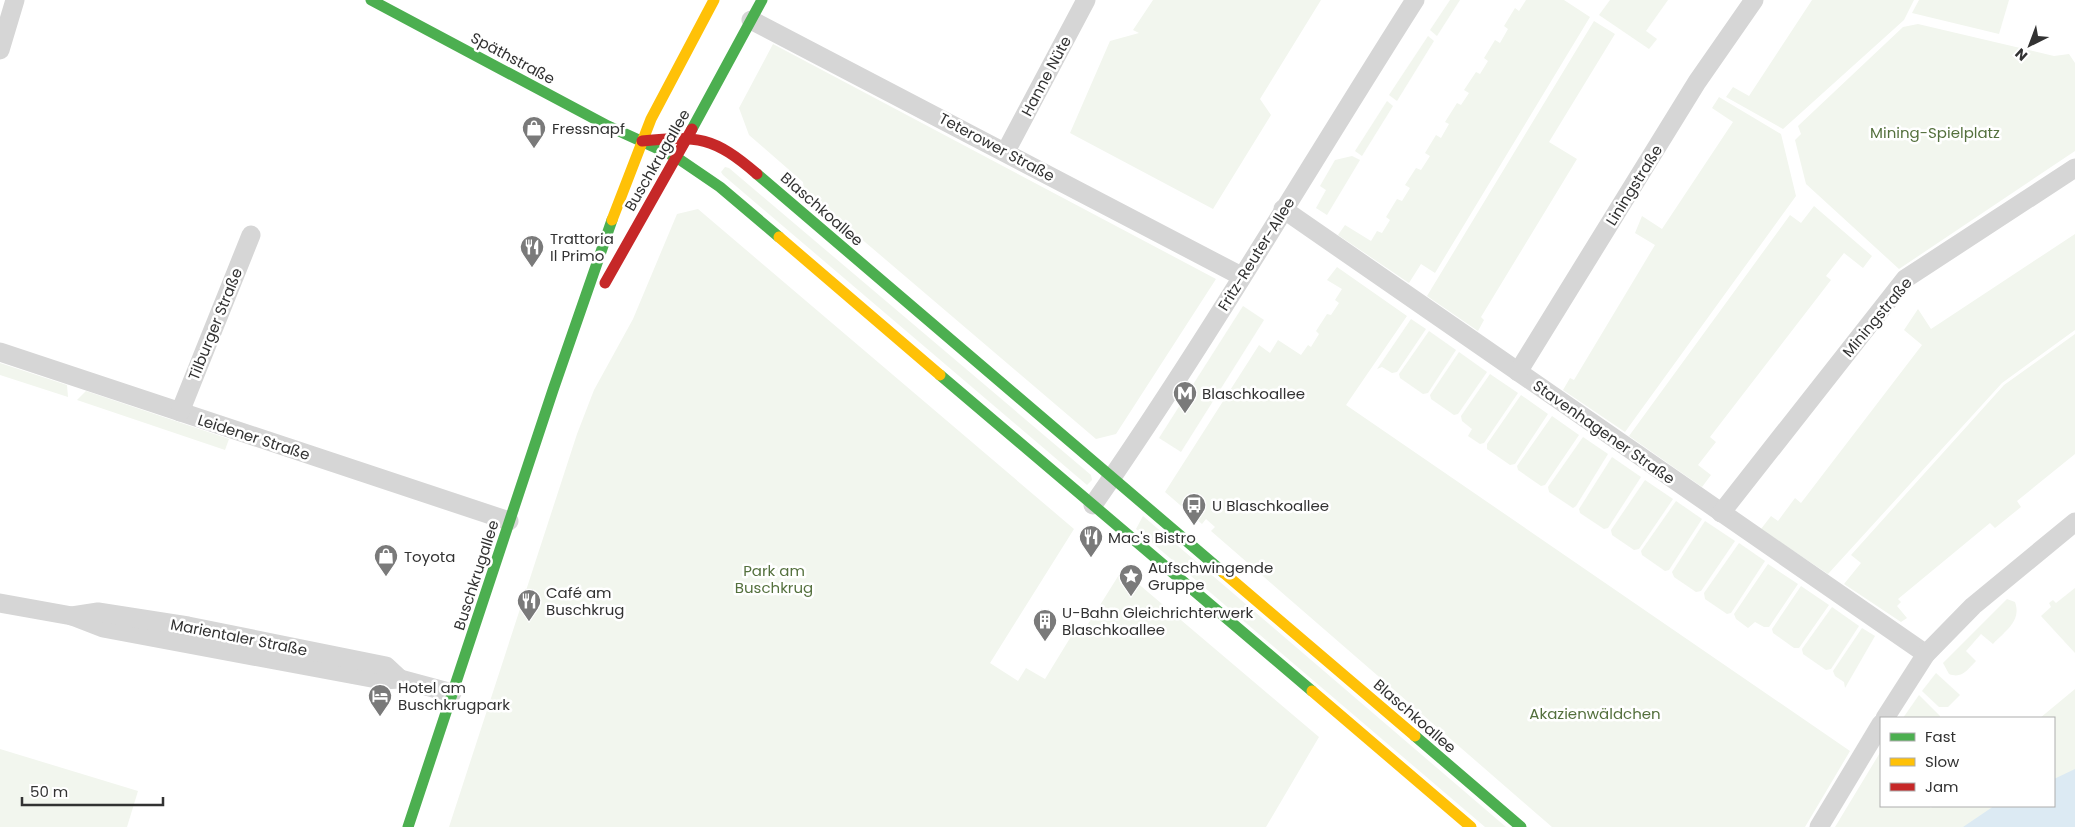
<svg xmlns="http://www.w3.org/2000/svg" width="2075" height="827" font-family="Poppins,sans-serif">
<rect width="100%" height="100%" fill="#fff"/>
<g fill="#f2f6ee">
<path d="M1153,0H1321L1260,99L1271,115L1213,209L1070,133L1110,41L1139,33L1133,30Z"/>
<path d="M1450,0H1460L1437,36L1430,30Z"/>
<path d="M1526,0H1564L1590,17L1435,273L1421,264L1409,283L1338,235L1345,225L1371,241L1377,231L1382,233L1390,220L1386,217L1397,199L1402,201L1410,188L1405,185L1416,168L1421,170L1430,156L1425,153L1436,135L1441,138L1449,124L1445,122L1457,103L1461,105L1469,93L1464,90L1476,72L1480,74L1488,61L1484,58L1495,40L1500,43L1508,29L1504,26L1515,8L1519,11Z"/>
<path d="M1610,0H1668L1646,31L1657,39L1649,49L1599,15Z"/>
<path d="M1812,0H1914L1904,20L1783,129L1726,97L1733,87L1749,96Z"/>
<path d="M1919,0H2009L1999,34L1912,13Z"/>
<path d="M1594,21L1615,34L1549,142L1577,159L1481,317L1484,320L1478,331L1427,296Z"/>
<path d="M1918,24L2054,56L2069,54L2075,63V151L1899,269L1806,184L1795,140L1801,134L1798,126L1903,27Z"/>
<path d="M1428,36L1434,41L1397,101L1389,95Z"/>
<path d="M773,44L1216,279L1116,434L1096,439L804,190L803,182L749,135L739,108Z"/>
<path d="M1719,97L1781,134L1796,196L1625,432L1563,390L1570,378L1574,380L1655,245L1635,233L1642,216L1662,229L1733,122L1712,108Z"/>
<path d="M1387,101L1393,106L1362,156L1355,151Z"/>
<path d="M1352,156L1360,160L1327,215L1316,208L1326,190L1320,186L1335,160Z"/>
<path d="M725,167L729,168L1091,475L1092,480L1087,485L723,175L721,172Z"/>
<path d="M1814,206L1872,256L1863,268L1844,253L1826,276L1831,280L1710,437L1716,442L1698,465L1711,475L1702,487L1629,436L1790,215L1801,223Z"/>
<path d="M698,209L1074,529L990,663L1018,681L1026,668L1045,679L1078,625L1085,629L1122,570L1319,737L1266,827H449L577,434L594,390L633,319L677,214Z"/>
<path d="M2075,234V330L2002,383L1828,574L1761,529L1771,516L1778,521L1795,498L1801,503L1922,345L1904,330L1918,309L1931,329Z"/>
<path d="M1337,267L1407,316L1346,405L1850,751L1805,827H1552L1211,531L1215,527L1206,519L1202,524L1165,492L1259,345L1270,353L1278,340L1301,355L1308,345L1311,347L1319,334L1316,331L1327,314L1331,315L1339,303L1335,300L1342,289L1327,280Z"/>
<path d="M1243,306L1264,320L1181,452L1159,438Z"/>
<path d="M1411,319L1426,329L1397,372L1392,373L1382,367L1377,369Z"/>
<path d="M1429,331L1456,350L1428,393L1423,394L1400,378L1399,374Z"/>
<path d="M2075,334V454L2017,501L2021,507L1995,528L1990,523L1898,599L1901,602L1897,606L1907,618L1901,622L1844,584L1861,563L1851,555L2004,385Z"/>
<path d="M1459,352L1487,372L1458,414L1454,415L1431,399L1430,395Z"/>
<path d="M0,363L67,385L68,397L0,375Z"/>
<path d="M1490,374L1518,393L1484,443L1480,444L1468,436L1472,429L1462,421L1461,416Z"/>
<path d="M86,391L229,439L225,450L77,400Z"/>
<path d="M1521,395L1548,414L1515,464L1510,465L1487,449V444Z"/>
<path d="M1552,416L1579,435L1545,485L1541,486L1518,470L1517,466Z"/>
<path d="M1583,437L1608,454L1576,506L1573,508L1549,492L1548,487Z"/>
<path d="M1612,457L1641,477L1608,528L1604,529L1580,513L1579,509Z"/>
<path d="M1645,480L1673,499L1639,549L1634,550L1612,535L1611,530Z"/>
<path d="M1676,501L1702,519L1669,570L1665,571L1642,555L1641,551Z"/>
<path d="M1143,516L1506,827H1485L1136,529Z"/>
<path d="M1705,521L1735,541L1701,591L1696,592L1674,577L1672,572Z"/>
<path d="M1739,543L1765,561L1731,613L1727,614L1705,599L1704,593Z"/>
<path d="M1768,564L1798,584L1769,627H1764L1755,622L1748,628L1736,619L1734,614Z"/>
<path d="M1801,586L1829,605L1799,648H1794L1773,633L1772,629Z"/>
<path d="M2075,588V653L2041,616L2051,607L2049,603L2053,600L2056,603Z"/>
<path d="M2007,599L2015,602C2022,621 2005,631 1993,644L1981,634L1966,651L1976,661C1967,670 1962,679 1949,674L1943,663Z"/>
<path d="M1832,607L1859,626L1831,669L1826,670L1803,654L1802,649Z"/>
<path d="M1862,628L1875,636L1845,688L1844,682L1835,676L1833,671Z"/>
<path d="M1936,673L1960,695L1948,707H1939L1922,691Z"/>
<path d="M2075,689V827H1835L1881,751V806H1928L1931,808L1933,806H2054V718H2040Z"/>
<path d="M1919,695L1940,716V718H1903Z"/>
<path d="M0,749L138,791L127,827H0Z"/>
</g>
<path fill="#dceaf3" d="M2075,769V827H1963L1994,806H2054V779Z"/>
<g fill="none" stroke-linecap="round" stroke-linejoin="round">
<g stroke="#d6d6d6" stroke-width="19">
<path d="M751,20L1241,276"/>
<path d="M0,50L15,0"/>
<path d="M1006,151L1086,0"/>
<path d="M1283,209L1926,654"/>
<path d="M0,352L509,521"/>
<path d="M1518,372L1697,82L1754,0"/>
<path d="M180,412L251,235"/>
<path d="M1093,505C1207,341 1308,168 1415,0"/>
<path d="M1721,513L1905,279L2075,168"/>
<path d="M0,603L72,616L103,628L382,680L400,679L452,693"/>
<path d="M72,616L98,612L188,626L386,666L400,679"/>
<path d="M1885,718L1926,654L1973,606L2075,522"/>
<path d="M1819,827L1881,724"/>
</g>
<g stroke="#4caf50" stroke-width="11">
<path d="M371,0L608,126L676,157L720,187L779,237"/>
<path d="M692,129L762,0"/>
<path d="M757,174L1224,573"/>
<path d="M940,375L1312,691"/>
<path d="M1415,736L1521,827"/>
<path d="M408,827L553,390L612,220"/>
</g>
<g stroke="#ffc107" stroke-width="11">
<path d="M612,220L651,119L714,0"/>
<path d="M779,237L940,375"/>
<path d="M1224,573L1415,736"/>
<path d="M1312,691L1471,827"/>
</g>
<g stroke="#c62828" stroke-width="11">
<path d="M642,141C698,135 714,137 757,174"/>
<path d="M605,283L692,129"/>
</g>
</g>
<defs>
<g id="shop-pin" transform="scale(1.25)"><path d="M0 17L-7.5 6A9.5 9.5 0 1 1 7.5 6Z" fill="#7a7a7a" stroke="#fff"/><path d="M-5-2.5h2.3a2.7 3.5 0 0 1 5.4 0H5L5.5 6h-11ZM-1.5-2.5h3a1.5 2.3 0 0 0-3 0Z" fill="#fff"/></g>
<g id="restaurant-pin" transform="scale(1.25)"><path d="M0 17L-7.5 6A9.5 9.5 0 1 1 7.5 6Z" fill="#7a7a7a" stroke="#fff"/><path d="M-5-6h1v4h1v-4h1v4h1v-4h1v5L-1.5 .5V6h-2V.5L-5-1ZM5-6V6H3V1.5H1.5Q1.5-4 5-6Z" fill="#fff"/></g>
<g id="metro-pin" transform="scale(1.25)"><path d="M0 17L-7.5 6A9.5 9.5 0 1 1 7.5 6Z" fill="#7a7a7a" stroke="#fff"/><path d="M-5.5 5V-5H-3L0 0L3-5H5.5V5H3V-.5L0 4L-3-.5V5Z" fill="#fff"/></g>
<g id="bus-pin" transform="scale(1.25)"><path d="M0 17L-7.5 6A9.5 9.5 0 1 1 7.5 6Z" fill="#7a7a7a" stroke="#fff"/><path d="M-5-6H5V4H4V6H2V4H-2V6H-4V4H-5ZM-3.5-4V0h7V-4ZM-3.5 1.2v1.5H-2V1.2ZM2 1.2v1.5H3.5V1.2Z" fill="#fff"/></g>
<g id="sight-pin" transform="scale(1.25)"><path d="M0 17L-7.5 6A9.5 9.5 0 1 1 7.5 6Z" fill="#7a7a7a" stroke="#fff"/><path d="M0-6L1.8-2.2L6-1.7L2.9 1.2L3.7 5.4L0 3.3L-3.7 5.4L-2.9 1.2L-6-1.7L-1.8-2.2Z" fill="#fff"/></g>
<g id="building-pin" transform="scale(1.25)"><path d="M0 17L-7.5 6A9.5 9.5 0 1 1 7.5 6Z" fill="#7a7a7a" stroke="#fff"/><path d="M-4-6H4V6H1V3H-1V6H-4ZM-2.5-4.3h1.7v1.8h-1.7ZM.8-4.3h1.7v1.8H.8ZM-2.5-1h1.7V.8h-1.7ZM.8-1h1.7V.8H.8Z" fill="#fff"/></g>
<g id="hotel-pin" transform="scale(1.25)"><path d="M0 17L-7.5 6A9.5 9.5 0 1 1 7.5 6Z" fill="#7a7a7a" stroke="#fff"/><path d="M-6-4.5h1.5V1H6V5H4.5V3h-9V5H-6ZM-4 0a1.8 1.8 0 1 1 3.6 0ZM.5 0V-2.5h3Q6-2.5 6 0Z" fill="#fff"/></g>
</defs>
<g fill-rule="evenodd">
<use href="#shop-pin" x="534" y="128"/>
<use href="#restaurant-pin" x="532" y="247"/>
<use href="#metro-pin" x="1185" y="393"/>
<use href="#bus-pin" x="1194" y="505"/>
<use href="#restaurant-pin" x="1091" y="537"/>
<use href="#shop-pin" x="386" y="556"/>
<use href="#sight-pin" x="1131" y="576"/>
<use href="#restaurant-pin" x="529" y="601"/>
<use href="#building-pin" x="1045" y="621"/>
<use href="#hotel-pin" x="380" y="696"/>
</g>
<g text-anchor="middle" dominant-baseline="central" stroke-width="5" stroke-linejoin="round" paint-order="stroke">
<g font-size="15" fill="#323232" stroke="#fff">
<text transform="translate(513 58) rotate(28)">Späthstraße</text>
<text transform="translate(1046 76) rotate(-62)">Hanne Nüte</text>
<text transform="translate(997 147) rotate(28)">Teterower Straße</text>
<text transform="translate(657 160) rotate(-60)">Buschkrugallee</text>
<text transform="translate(1634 185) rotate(-58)">Liningstraße</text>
<text transform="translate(822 209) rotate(41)">Blaschkoallee</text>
<text transform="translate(1256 254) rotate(-58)">Fritz-Reuter-Allee</text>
<text transform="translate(1877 317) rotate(-50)">Miningstraße</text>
<text transform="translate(215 324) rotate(-68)">Tilburger Straße</text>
<text transform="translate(1604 432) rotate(35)">Stavenhagener Straße</text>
<text transform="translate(254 437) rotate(18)">Leidener Straße</text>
<text transform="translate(476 575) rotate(-72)">Buschkrugallee</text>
<text transform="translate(239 637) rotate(11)">Marientaler Straße</text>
<text transform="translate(1415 716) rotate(41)">Blaschkoallee</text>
</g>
<g font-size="15" fill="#323232" stroke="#fff" text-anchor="start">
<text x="552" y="128">Fressnapf</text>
<text x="550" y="238">Trattoria<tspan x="550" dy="17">Il Primo</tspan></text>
<text x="1202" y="393">Blaschkoallee</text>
<text x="1212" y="505">U Blaschkoallee</text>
<text x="1108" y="537">Mac's Bistro</text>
<text x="404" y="556">Toyota</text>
<text x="1148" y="567">Aufschwingende<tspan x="1148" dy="17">Gruppe</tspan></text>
<text x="546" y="592">Café am<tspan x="546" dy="17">Buschkrug</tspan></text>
<text x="1062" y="612">U-Bahn Gleichrichterwerk<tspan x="1062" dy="17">Blaschkoallee</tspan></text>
<text x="398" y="687">Hotel am<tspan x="398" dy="17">Buschkrugpark</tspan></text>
</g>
<g font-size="15" fill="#54703d" stroke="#fff">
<text x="1935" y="132">Mining-Spielplatz</text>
<text x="774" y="570">Park am<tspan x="774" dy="17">Buschkrug</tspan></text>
<text x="1595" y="713">Akazienwäldchen</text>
</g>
</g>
<rect x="1880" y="717" width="175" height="90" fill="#ffffff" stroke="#adadad"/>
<rect x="1890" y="733" width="25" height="8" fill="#4caf50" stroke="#adadad"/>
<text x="1925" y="742" font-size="15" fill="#323232">Fast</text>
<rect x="1890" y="758" width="25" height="8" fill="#ffc107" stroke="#adadad"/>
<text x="1925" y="767" font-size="15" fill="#323232">Slow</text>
<rect x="1890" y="783" width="25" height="8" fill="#c62828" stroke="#adadad"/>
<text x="1925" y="792" font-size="15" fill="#323232">Jam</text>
<g transform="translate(2030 45) rotate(222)" stroke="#ffffff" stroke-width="4" paint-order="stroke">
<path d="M0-4L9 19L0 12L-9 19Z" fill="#323232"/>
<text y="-8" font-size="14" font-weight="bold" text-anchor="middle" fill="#323232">N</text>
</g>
<path d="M22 797v8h141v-8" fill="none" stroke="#323232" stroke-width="2.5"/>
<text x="30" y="797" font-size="15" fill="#323232" stroke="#ffffff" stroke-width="4" paint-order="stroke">50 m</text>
</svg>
